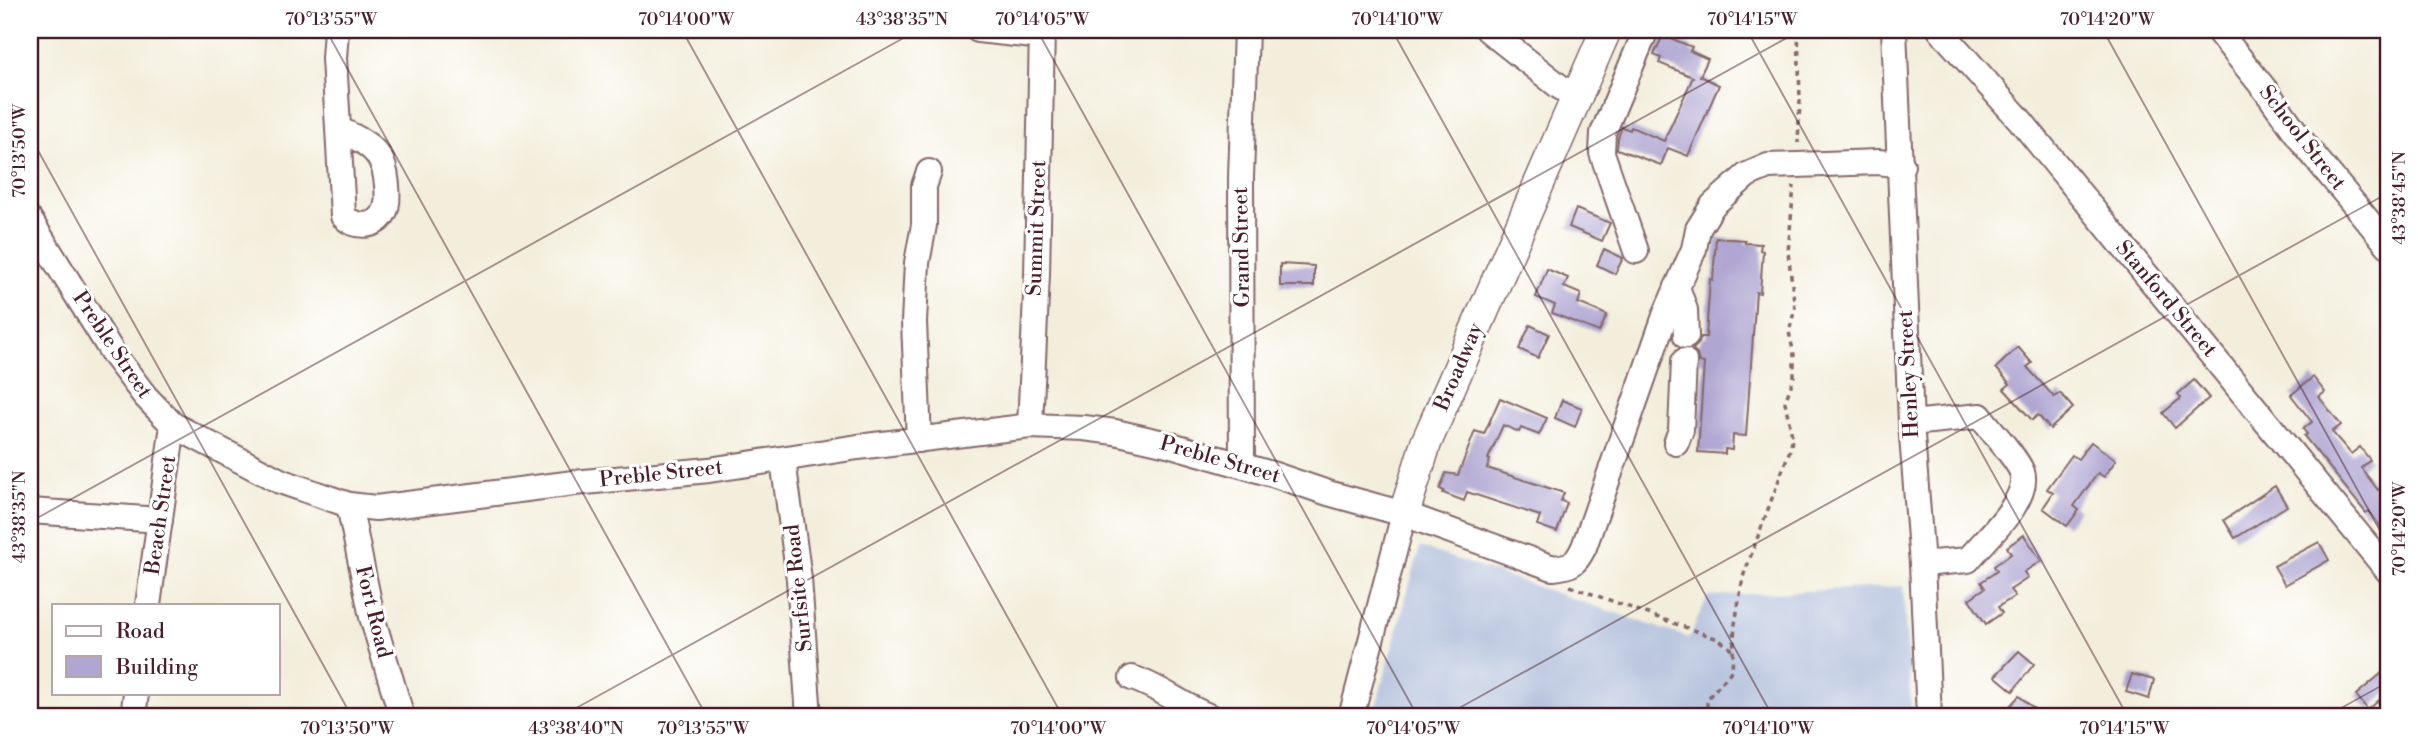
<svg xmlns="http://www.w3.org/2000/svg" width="2418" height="747" font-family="'Libre Bodoni',serif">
<rect width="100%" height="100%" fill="#fff"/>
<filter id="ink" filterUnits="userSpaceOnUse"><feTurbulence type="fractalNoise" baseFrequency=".0143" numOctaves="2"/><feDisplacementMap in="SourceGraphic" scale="14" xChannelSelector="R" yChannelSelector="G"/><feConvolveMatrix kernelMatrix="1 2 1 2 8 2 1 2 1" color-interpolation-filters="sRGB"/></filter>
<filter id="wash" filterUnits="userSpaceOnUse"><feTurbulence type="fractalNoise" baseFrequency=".00686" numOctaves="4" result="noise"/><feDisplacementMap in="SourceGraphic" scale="28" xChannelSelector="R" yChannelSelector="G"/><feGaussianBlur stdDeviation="1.57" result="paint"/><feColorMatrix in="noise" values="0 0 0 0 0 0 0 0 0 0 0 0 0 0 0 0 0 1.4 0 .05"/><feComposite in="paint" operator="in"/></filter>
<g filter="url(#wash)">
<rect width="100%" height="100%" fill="#f3eedb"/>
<path fill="#b8c5de" d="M1420,547L1689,638L1708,596L1903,586L1912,717H1373Z"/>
<g id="blocks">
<g fill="#afa6d1">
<path d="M1663,35L1692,47L1690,51L1708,59L1700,76L1719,85L1688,156L1668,148L1661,165L1617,149L1618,138L1622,127L1630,130L1631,127L1664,141L1693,77L1659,63L1661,58L1654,55Z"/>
<path d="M1576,209L1610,223L1602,241L1569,227Z"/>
<path d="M1716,238L1745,240V243L1761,244L1760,250L1763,251L1760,293L1756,292L1746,436L1733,435L1732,450L1725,449V454L1698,452L1704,363L1699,362L1697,355L1693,349L1699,343L1701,337H1706L1710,279L1713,280Z"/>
<path d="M1604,249L1623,258L1615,274L1597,265Z"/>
<path d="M1280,264L1314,266V286H1280Z"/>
<path d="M1547,269L1568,278L1564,287L1581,294L1578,303L1607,315L1599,332L1552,313L1555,305L1536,297Z"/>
<path d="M1530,325L1549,334L1538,358L1519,349Z"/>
<path d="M2018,347L2032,363L2027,367L2054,397L2060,393L2073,408L2050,429L2038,415L2032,420L2004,389L2010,384L1996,368Z"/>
<path d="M2313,377L2325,392L2319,397L2341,425L2332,432L2351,454L2360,447L2370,460L2361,468L2378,490L2388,482V536L2369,511L2366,513L2304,436L2307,434L2303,429L2312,422L2291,395Z"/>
<path d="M2194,380L2209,398L2175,428L2163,413L2181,398L2178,394Z"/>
<path d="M1500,398L1547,418L1539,435L1521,428L1519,432L1503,425L1488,459L1490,460L1487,468L1564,493L1561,501L1567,503L1557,532L1537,525L1540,516L1467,492L1464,501L1443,493L1444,491L1440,489L1446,473L1458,475L1475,431L1484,434Z"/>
<path d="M1562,400L1582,408L1575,427L1555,418Z"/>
<path d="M2091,442L2116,460L2104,477L2098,473L2074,506L2079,510L2067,526L2043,508L2053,493L2047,489L2072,455L2078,459Z"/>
<path d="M2275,486L2287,506L2235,538L2224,520Z"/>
<path d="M2024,535L2041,561L2024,572L2028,578L2010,590L2015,596L1998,607L2002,613L1986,624L1969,599L1985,588L1981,582L1997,571L1994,566L2011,554L2007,547Z"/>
<path d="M2319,542L2329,560L2285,585L2274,566Z"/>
<path d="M2019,651L2034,664L2013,691L1995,676Z"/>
<path d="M2388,668V692L2368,710L2356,695Z"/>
<path d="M2132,674L2154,680L2149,699L2126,692Z"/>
<path d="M2019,696L2044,717H2000Z"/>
</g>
</g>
</g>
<g filter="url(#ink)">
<use href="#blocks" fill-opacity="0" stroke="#856769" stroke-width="2"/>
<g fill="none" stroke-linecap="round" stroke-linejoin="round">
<g stroke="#856769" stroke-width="28">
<g id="minor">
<path d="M336,30L334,58L343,216C355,228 377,229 385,211C390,200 387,168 379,157C370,143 354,137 339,129"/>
<path d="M978,30L1042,37"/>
<path d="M1488,30L1560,87L1576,96"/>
<path d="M1894,30L1911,423L1922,564L1929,717"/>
<path d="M1940,30L2020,120L2388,571"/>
<path d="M2217,30L2267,92L2305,145L2388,245"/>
<path d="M30,220L114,355L145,396L173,425L280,481L349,505L376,508L574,483L709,470L858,447L1030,426L1084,428L1115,432L1168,444L1275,475L1328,493L1404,514L1553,568C1572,566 1576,564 1584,547L1666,313L1694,249L1698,229L1713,205L1747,175L1768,166L1878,162L1902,165"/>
<path d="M1636,251L1602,153L1603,133L1646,30"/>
<path d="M1677,287L1685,310L1686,336"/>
<path d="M1911,423L1980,416C1990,429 2016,457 2022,472C2031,500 1985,539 1968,560L1922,564"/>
<path d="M1030,426L1037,274L1042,30"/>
<path d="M919,440L914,322L917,263L924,225V186L929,172"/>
<path d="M1676,443L1681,430L1684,361"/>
<path d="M783,460L799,579L809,717"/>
<path d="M1242,465L1241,177L1246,30"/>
<path d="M349,505L372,617L402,717"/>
<path d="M30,511L160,520"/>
<path d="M148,605L173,425"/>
<path d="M1132,678C1161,687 1183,707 1211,717"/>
<path d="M133,717L136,693"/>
<path d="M1351,717L1404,514"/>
</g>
</g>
<g stroke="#856769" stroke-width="33">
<path id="major" d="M1404,514L1426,443L1606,30"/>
</g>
<g stroke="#856769" stroke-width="3.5" stroke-dasharray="5 5" stroke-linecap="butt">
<path d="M1798,30L1800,100L1798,143"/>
<path d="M1570,586L1718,639L1733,650"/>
<path d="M1707,717V703L1711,694L1727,677L1732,669L1735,624L1743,577L1791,447L1792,436L1785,402L1794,377V355L1789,332L1795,308L1788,252L1794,186"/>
</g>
<use href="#minor" stroke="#fff" stroke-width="24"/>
<use href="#major" stroke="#fff" stroke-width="30"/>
</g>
</g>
<path fill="none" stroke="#4a1f2b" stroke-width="2" stroke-opacity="0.45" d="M326,30L707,717M682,30L1063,717M1037,30L1418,717M1392,30L1773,717M1747,30L2128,717M2103,30L2388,545M30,33L35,30M30,136L352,717M30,522L918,30M560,717L1801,30M1443,717L2388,193M2325,717L2388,682"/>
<g text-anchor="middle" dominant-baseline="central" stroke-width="6" stroke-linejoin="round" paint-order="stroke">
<g font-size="21" fill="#4a1f2b" stroke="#fff">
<text transform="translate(2302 138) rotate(52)">School Street</text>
<text transform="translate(1037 228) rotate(-88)">Summit Street</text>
<text transform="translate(1242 247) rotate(-91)">Grand Street</text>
<text transform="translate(2166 299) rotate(50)">Stanford Street</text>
<text transform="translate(112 345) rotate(56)">Preble Street</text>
<text transform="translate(1459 367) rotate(-67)">Broadway</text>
<text transform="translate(1909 374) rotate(-93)">Henley Street</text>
<text transform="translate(1220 460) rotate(16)">Preble Street</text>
<text transform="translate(661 474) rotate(-6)">Preble Street</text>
<text transform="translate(161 515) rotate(-82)">Beach Street</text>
<text transform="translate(799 588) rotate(-96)">Surfsite Road</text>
<text transform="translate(373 612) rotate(76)">Fort Road</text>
</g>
</g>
<rect width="2418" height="747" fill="none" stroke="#fff" stroke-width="77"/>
<rect x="52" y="604" width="228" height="91" fill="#ffffff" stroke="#b7a5aa" stroke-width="2"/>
<rect x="66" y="626" width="35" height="10" fill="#ffffff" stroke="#b7a5aa" stroke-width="2"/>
<text x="116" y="638" font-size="21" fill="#4a1f2b">Road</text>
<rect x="66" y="656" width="35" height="21" fill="#afa6d1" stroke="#b7a5aa" stroke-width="2"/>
<text x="116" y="674" font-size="21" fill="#4a1f2b">Building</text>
<rect x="38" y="38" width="2342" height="670" fill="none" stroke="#4a1f2b" stroke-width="2.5"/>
<g font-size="18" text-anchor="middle" fill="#4a1f2b">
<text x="331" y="25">70°13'55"W</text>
<text x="686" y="25">70°14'00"W</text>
<text x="902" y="25">43°38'35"N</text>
<text x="1042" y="25">70°14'05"W</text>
<text x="1397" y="25">70°14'10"W</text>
<text x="1752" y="25">70°14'15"W</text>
<text x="2107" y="25">70°14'20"W</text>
<text transform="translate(19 151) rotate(-90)" y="6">70°13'50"W</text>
<text transform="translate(2399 198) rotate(-90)" y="6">43°38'45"N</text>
<text transform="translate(19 517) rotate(-90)" y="6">43°38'35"N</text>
<text transform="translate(2399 529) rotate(-90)" y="6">70°14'20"W</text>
<text x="347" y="734">70°13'50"W</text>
<text x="576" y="734">43°38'40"N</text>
<text x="703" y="734">70°13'55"W</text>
<text x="1058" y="734">70°14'00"W</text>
<text x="1413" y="734">70°14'05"W</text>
<text x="1768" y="734">70°14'10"W</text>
<text x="2124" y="734">70°14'15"W</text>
</g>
</svg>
